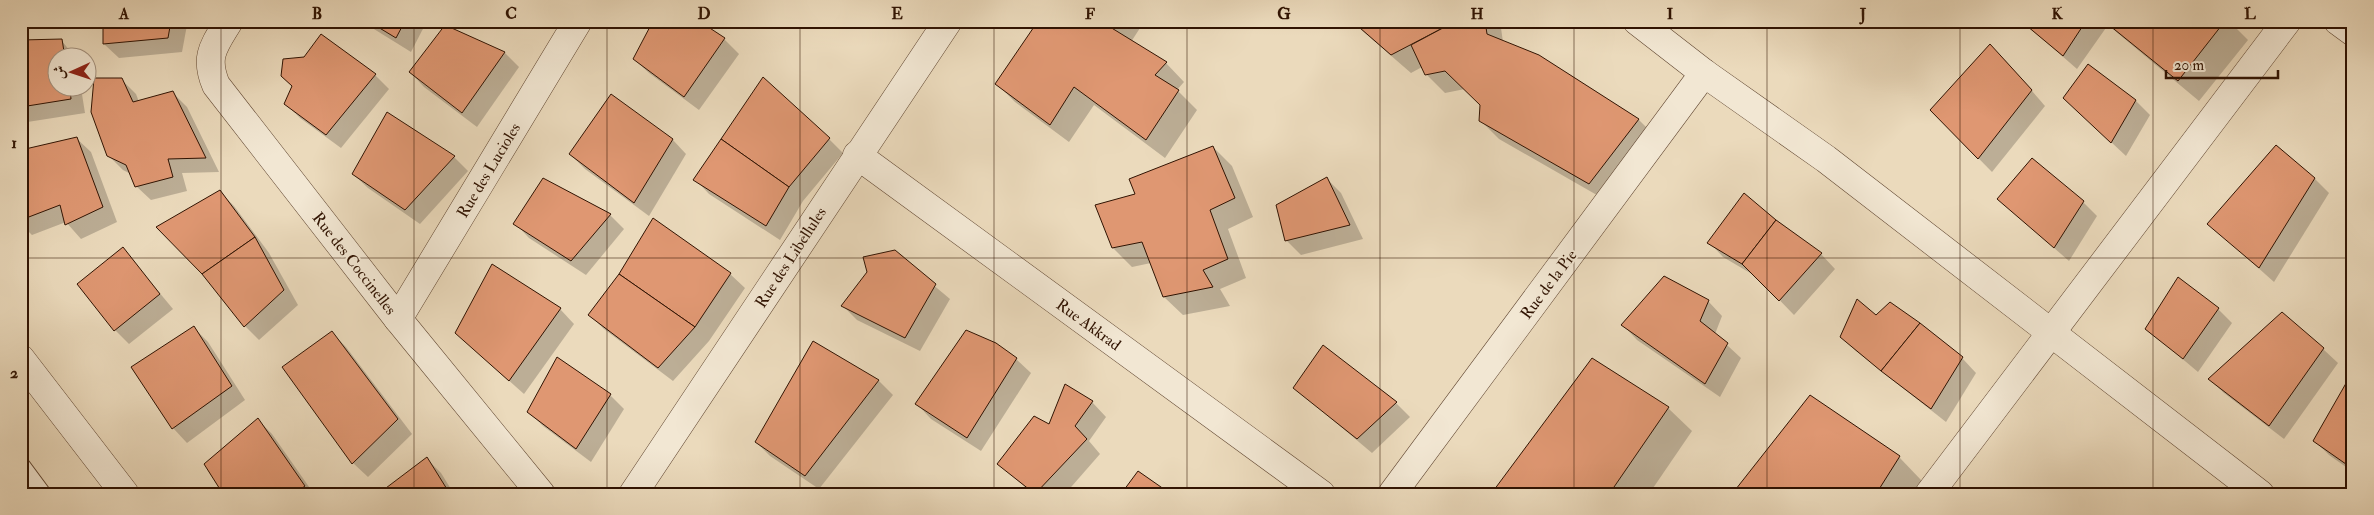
<svg xmlns="http://www.w3.org/2000/svg" width="2374" height="515" viewBox="0 0 2374 515" font-family="'IM FELL Double Pica',Amiri,serif">
  <style>
    .shadow { fill: #0003 }
    .building { fill: #df9772; stroke: #301302 }
    .lines { fill: none; stroke-linecap: round; stroke-linejoin: round }
    .lane-casing { stroke: #5f4530; stroke-width: 21 }
    .street-casing { stroke: #5f4530; stroke-width: 29 }
    .lane { stroke: #f2e7d3; stroke-width: 19 }
    .street { stroke: #f2e7d3; stroke-width: 28 }
    .grid { fill: none; stroke: #301302; stroke-width: 1; stroke-opacity: 0.55 }
    .labels { text-anchor: middle; stroke-width: 4; stroke-linejoin: round; paint-order: stroke }
    .street-label { font-size: 16px; fill: #301302; stroke: #f2e7d3 }
    .neatline { fill: none; stroke: #301302; stroke-width: 2 }
    .grid-label { font-size: 16px; text-anchor: middle; font-weight: bold; fill: #301302 }
  </style>
  <rect width="100%" height="100%" fill="#ebdabc"/>
  <filter id="stains"><feTurbulence type="fractalNoise" baseFrequency=".004" numOctaves="4"/><feColorMatrix values="0 0 0 0 .2 0 0 0 0 .09 0 0 0 0 .02 0 0 0 .5 -.17"/></filter>
  <radialGradient id="worn" r=".72"><stop offset=".6" stop-color="#630" stop-opacity="0"/><stop offset="1" stop-color="#630" stop-opacity=".3"/></radialGradient>
  <g class="shadow">
    <path d="M105 21H183L187 25 182 52 119 58 104 44Z"/>
    <path d="M361 21H427L411 52Z"/>
    <path d="M541 21H550L547 26Z"/>
    <path d="M697 21 724 39 739 54 699 110 649 73 634 59Z"/>
    <path d="M1039 21H1133L1140 28 1131 42 1166 63 1184 82 1177 90 1197 110 1165 158 1094 105 1069 142 1015 102 997 84Z"/>
    <path d="M1351 21H1494L1501 28 1503 42 1539 56 1639 120 1657 138 1609 202 1499 139 1480 120 1481 105 1465 89 1445 93 1426 74 1422 67 1411 73Z"/>
    <path d="M1719 21H1734L1727 28Z"/>
    <path d="M2022 21H2229L2248 40 2199 101 2108 25 2077 69Z"/>
    <path d="M445 26 505 53 519 67 477 127 424 87 410 72Z"/>
    <path d="M321 36 375 75 389 89 341 148 300 118 285 103 304 59Z"/>
    <path d="M61 40 76 58H58V88H81L85 113 21 123V41Z"/>
    <path d="M2005 60 2045 106 1992 172 1931 110Z"/>
    <path d="M2088 66 2136 101 2150 115 2126 156 2079 112Z"/>
    <path d="M121 79 136 94 139 102 172 92 187 107 219 172 182 173 187 191 151 200 136 186 131 174 123 170 108 155Z"/>
    <path d="M76 138 91 152 117 222 81 239 66 222 32 235 21 224V152Z"/>
    <path d="M672 139 686 154 649 216 585 169 570 154Z"/>
    <path d="M829 139 843 153 803 201 780 240 709 194 695 179Z"/>
    <path d="M1213 147 1232 166 1253 217 1228 229 1246 278 1220 289 1230 306 1183 315 1164 297 1151 263 1132 267 1113 248 1097 206 1136 195Z"/>
    <path d="M454 157 468 171 420 224 368 188 353 174Z"/>
    <path d="M2314 178 2329 193 2274 282 2209 224Z"/>
    <path d="M1327 179 1341 193 1363 239 1301 255 1286 240Z"/>
    <path d="M220 192 234 206 269 253 298 305 259 340 245 326 203 273Z"/>
    <path d="M1744 195 1821 254 1835 269 1794 315 1757 277 1723 257 1709 242Z"/>
    <path d="M1998 199 2083 202 2097 216 2069 261Z"/>
    <path d="M610 215 624 229 586 275 529 238 515 223Z"/>
    <path d="M653 220 730 274 745 288 709 341 673 381 604 329 590 315 620 275Z"/>
    <path d="M123 249 173 309 129 344 115 330Z"/>
    <path d="M894 252 950 299 920 351 857 320 843 306Z"/>
    <path d="M493 265 560 309 574 324 524 394 456 333Z"/>
    <path d="M1708 301 1722 316 1715 334 1741 358 1720 397 1637 340 1623 325Z"/>
    <path d="M2218 309 2232 323 2198 372 2147 329Z"/>
    <path d="M1876 317 1962 358 1976 373 1946 422 1856 351 1841 337Z"/>
    <path d="M194 328 208 342 245 400 187 443 173 428Z"/>
    <path d="M332 333 346 347 412 434 368 477 353 463 284 367Z"/>
    <path d="M1324 347 1396 403 1410 417 1372 453 1295 388Z"/>
    <path d="M2323 349 2338 363 2284 439 2224 393 2209 379Z"/>
    <path d="M1016 359 1031 373 981 451 931 419 917 404Z"/>
    <path d="M2353 373V472L2329 455 2315 441Z"/>
    <path d="M879 381 893 395 819 489 770 456 756 442Z"/>
    <path d="M1065 386 1092 402 1106 417 1089 441 1100 454 1065 494H1033L999 464 1049 426Z"/>
    <path d="M610 395 624 409 591 462 543 426 529 412Z"/>
    <path d="M1668 408 1692 431 1649 494H1492Z"/>
    <path d="M258 420 272 434 314 494H225Z"/>
    <path d="M1899 457 1922 481 1914 494H1734Z"/>
    <path d="M427 459 441 473 454 494H380Z"/>
  </g>
  <g class="building">
    <path d="M103 21H171L168 38 103 44Z"/>
    <path d="M368 21H405L396 38Z"/>
    <path d="M653 21H699L725 38 684 97 633 59Z"/>
    <path d="M1038 21H1114L1110 27 1167 62 1155 75 1179 90 1146 140 1074 87 1050 125 995 84Z"/>
    <path d="M1352 21H1456L1391 55Z"/>
    <path d="M1456 21H1485L1487 34 1539 55 1639 119 1589 184 1479 121 1480 105 1445 71 1425 75 1411 45Z"/>
    <path d="M2021 21H2086L2063 56Z"/>
    <path d="M2104 21H2225L2178 81Z"/>
    <path d="M445 25 505 52 462 113 409 72Z"/>
    <path d="M321 34 376 74 326 135 284 104 292 86 281 76 283 59 304 57Z"/>
    <path d="M62 39 65 58H58V88H70L71 99 21 107V40Z"/>
    <path d="M1990 44 2032 90 1978 159 1930 110Z"/>
    <path d="M2088 64 2136 100 2111 143 2063 98Z"/>
    <path d="M763 77 830 138 789 187 721 139Z"/>
    <path d="M94 78H122L133 102 173 91 206 158 168 159 173 177 135 187 126 165 107 156 91 112Z"/>
    <path d="M611 94 673 139 634 203 569 154Z"/>
    <path d="M387 112 455 156 405 210 352 174Z"/>
    <path d="M77 137 103 207 65 225 60 205 21 220V150Z"/>
    <path d="M721 139 789 187 766 226 693 180Z"/>
    <path d="M2276 145 2315 178 2259 268 2207 224Z"/>
    <path d="M1213 146 1235 198 1210 210 1228 259 1203 270 1213 287 1163 297 1142 242 1112 248 1095 205 1135 194 1129 179Z"/>
    <path d="M2032 158 2084 201 2054 248 1997 199Z"/>
    <path d="M1327 177 1350 225 1285 241 1276 205Z"/>
    <path d="M543 178 611 214 571 261 513 224Z"/>
    <path d="M220 190 255 237 202 274 156 227Z"/>
    <path d="M1744 193 1776 220 1742 264 1707 243Z"/>
    <path d="M653 218 731 273 695 327 619 274Z"/>
    <path d="M1776 220 1822 253 1779 301 1742 264Z"/>
    <path d="M255 237 284 290 244 327 202 274Z"/>
    <path d="M123 247 160 294 114 331 77 284Z"/>
    <path d="M895 250 936 284 905 338 841 306 867 272 863 257Z"/>
    <path d="M492 264 561 308 509 381 455 333Z"/>
    <path d="M619 274 695 327 658 368 588 315Z"/>
    <path d="M1664 276 1709 300 1700 321 1728 343 1705 384 1621 325Z"/>
    <path d="M2178 277 2219 308 2183 359 2145 329Z"/>
    <path d="M1857 299 1876 315 1890 302 1920 323 1881 371 1840 337Z"/>
    <path d="M2282 312 2324 348 2269 426 2208 379Z"/>
    <path d="M1920 323 1963 357 1931 409 1881 371Z"/>
    <path d="M194 326 232 386 172 429 131 367Z"/>
    <path d="M966 330 996 343 1017 358 967 438 915 404Z"/>
    <path d="M332 331 398 419 352 464 282 367Z"/>
    <path d="M813 341 879 380 805 476 755 442Z"/>
    <path d="M1323 345 1397 402 1357 439 1293 388Z"/>
    <path d="M557 357 611 394 576 449 527 412Z"/>
    <path d="M1592 358 1669 407 1614 487 1623 494H1491Z"/>
    <path d="M2353 371V469L2313 441Z"/>
    <path d="M1065 384 1093 401 1075 426 1087 439 1035 494 997 464 1034 416 1049 424Z"/>
    <path d="M1810 395 1900 456 1876 494H1732Z"/>
    <path d="M258 418 305 486 294 494H223L204 464Z"/>
    <path d="M427 457 450 494H378Z"/>
    <path d="M1138 471 1171 494H1121Z"/>
  </g>
  <g class="lines">
    <g class="lane-casing">
      <path id="lane" d="M21 467 41 494"/>
    </g>
    <g class="street-casing">
      <g id="street">
        <path d="M229 21C214 46 204 56 216 85L398 319 541 494"/>
        <path d="M1637 21 1704 73 1826 159 2260 494"/>
        <path d="M2338 21 2353 32"/>
        <path d="M857 155 1321 494"/>
        <path d="M398 319 578 21"/>
        <path d="M21 359 125 494"/>
        <path d="M633 494 948 21"/>
        <path d="M1392 494 1704 73"/>
        <path d="M1929 494 2287 21"/>
      </g>
    </g>
    <use href="#lane" class="lane"/>
    <use href="#street" class="street"/>
  </g>
  <path class="grid" d="M221 21V494M414 21V494M607 21V494M800 21V494M994 21V494M1187 21V494M1380 21V494M1574 21V494M1767 21V494M1960 21V494M2153 21V494M21 258H2353"/>
  <g class="labels">
    <g class="street-label">
      <text transform="translate(488 170) rotate(-59)" y="6">Rue des Lucioles</text>
      <text transform="translate(790 257) rotate(-57)" y="6">Rue des Libellules</text>
      <text transform="translate(355 263) rotate(52)" y="6">Rue des Coccinelles</text>
      <text transform="translate(1548 284) rotate(-53)" y="6">Rue de la Pie</text>
      <text transform="translate(1089 324) rotate(36)" y="6">Rue Akkrad</text>
    </g>
  </g>
  <rect width="2374" height="515" fill="none" stroke="#ebdabc" stroke-width="55"/>
  <g transform="translate(72 72) rotate(267)"><circle r="24" fill="#f2e7d3" stroke="#a4927f"/>
  <path d="M0-4L9 19L0 12L-9 19Z" fill="#8f2418"/>
  <text y="-8" font-size="14" font-weight="bold" text-anchor="middle" fill="#301302">ش</text>
  </g>
  <path d="M2166 70v8h112v-8" fill="none" stroke="#301302" stroke-width="2.5"/>
  <text x="2174" y="70" font-size="15" fill="#301302" stroke="#f2e7d3" stroke-width="4" paint-order="stroke">20 m</text>
  <rect x="28" y="28" width="2318" height="460" class="neatline"/>
  <g class="grid-label">
    <text x="124" y="19">A</text>
    <text x="317" y="19">B</text>
    <text x="511" y="19">C</text>
    <text x="704" y="19">D</text>
    <text x="897" y="19">E</text>
    <text x="1090" y="19">F</text>
    <text x="1284" y="19">G</text>
    <text x="1477" y="19">H</text>
    <text x="1670" y="19">I</text>
    <text x="1863" y="19">J</text>
    <text x="2057" y="19">K</text>
    <text x="2250" y="19">L</text>
    <text x="14" y="148">1</text>
    <text x="14" y="378">2</text>
  </g>
  <rect width="100%" height="100%" filter="url(#stains)"/>
  <rect width="100%" height="100%" fill="url(#worn)"/>
</svg>
